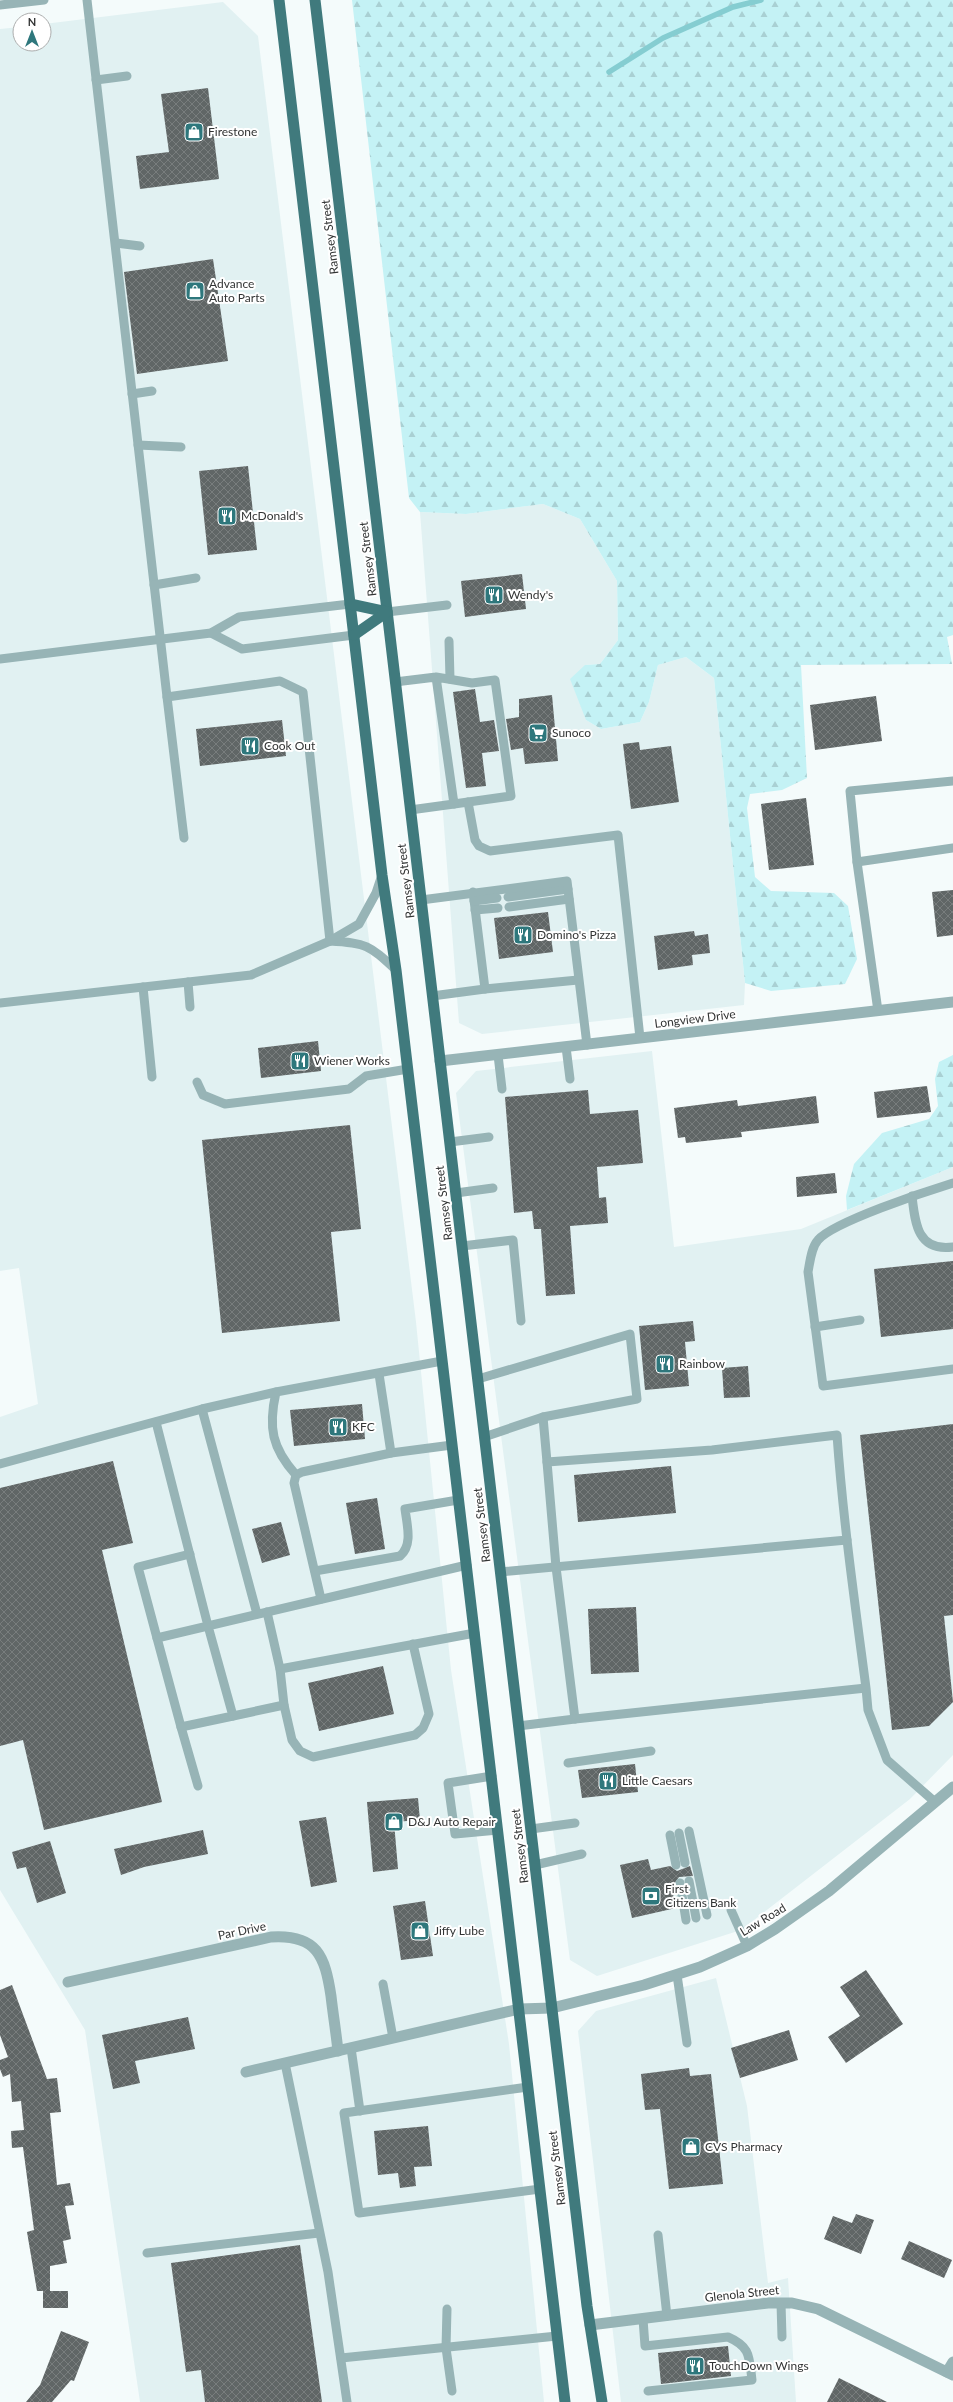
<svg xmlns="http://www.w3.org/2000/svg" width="953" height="2402" viewBox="0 0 953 2402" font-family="Lato,sans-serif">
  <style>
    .built { fill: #e1f1f2 }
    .forest { fill: url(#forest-firs) }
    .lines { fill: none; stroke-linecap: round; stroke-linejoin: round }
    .stream { stroke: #85cdd1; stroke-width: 5.5 }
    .building { fill: url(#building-cross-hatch) }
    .service { stroke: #97b4b6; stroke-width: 9 }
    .minor { stroke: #97b4b6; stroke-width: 11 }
    .tertiary { stroke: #97b4b6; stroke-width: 11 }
    .primary { stroke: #407a7d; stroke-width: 11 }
    .labels { text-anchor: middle; stroke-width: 4; stroke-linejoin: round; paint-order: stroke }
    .poi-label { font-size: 12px; fill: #323434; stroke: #fff; text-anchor: start }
    .street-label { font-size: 12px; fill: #323434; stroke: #fff }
  </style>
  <defs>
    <pattern id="forest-firs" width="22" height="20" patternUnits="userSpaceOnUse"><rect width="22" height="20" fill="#c4f2f5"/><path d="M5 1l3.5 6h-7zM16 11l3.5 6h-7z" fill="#a9d0d3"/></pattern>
    <pattern id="building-cross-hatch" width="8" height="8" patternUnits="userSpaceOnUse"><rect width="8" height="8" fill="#606666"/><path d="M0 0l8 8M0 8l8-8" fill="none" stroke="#787d7d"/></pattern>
  </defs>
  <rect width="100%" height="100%" fill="#f4fbfb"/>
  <g class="built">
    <path d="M223 2 258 36 416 1322 451 1670 509 2044 544 2402H140L85 2030 0 1890V1417L38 1404 19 1268 0 1271V29L20 27V44H44V24Z"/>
    <path d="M543 504 580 519 617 581 618 640 600 664 585 665 586 720 601 729 640 722 649 702 658 665 686 657 714 678 745 983 744 1005 482 1034 459 1023 420 512 466 514Z"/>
    <path d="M652 1051 674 1247 801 1229 953 1167V1755L910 1799 741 1930 597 1976 570 1960 456 1093 476 1071Z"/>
    <path d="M716 1978 747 2106 768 2283 788 2278 796 2402H621L578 2031 596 2011Z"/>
  </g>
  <g class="forest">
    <path d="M352 0H953V635L947 637 952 664 801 665 807 778 782 790 750 794 747 808 755 877 771 891 834 893 848 906 857 959 845 984 771 991 745 983 714 678 686 657 658 665 649 702 640 722 601 729 586 720 570 679 585 665 600 664 618 640 617 581 580 519 543 504 466 514 420 512 409 498Z"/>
    <path d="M953 1055V1167L847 1210 846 1196 854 1164 882 1133 929 1119 938 1106 935 1079 939 1062Z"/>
  </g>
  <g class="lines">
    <path class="stream" d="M609 72 663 38 733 7 761 0"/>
  </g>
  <g class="building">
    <path d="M208 88 219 179 140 189 136 156 169 152 161 94Z"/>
    <path d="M213 259 228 361 137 374 124 272Z"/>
    <path d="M248 466 257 550 208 555 199 471Z"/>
    <path d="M522 574 526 609 465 617 461 581Z"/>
    <path d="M475 689 480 722 494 720 499 751 482 753 486 786 466 788 453 692Z"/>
    <path d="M552 695 558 761 525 764 523 748 511 750 506 719 519 717V699Z"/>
    <path d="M876 696 882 741 815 750 810 705Z"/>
    <path d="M282 720 286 756 200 766 196 729Z"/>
    <path d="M639 742 640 750 671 746 679 802 631 809 623 744Z"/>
    <path d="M806 798 814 865 769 870 761 804Z"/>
    <path d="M953 890V935L937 937 932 892Z"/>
    <path d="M548 912 553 952 499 959 494 918Z"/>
    <path d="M694 931 695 936 708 934 710 953 692 955 693 965 658 970 654 936Z"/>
    <path d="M318 1041 321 1071 261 1078 258 1048Z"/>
    <path d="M927 1086 931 1112 877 1118 874 1092Z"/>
    <path d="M588 1090 590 1114 638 1110 643 1163 597 1167 599 1198 606 1197 608 1223 570 1226 575 1294 546 1296 541 1229H534L532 1211 514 1213 505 1097Z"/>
    <path d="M816 1096 819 1123 741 1132 742 1137 686 1143 685 1137 678 1138 674 1108 737 1100 738 1106Z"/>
    <path d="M350 1125 361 1229 331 1232 340 1321 222 1333 202 1140Z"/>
    <path d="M835 1173 837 1193 797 1197 796 1177Z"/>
    <path d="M953 1261V1329L881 1337 874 1269Z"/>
    <path d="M693 1321 695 1341 685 1342 689 1386 645 1390 639 1326Z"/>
    <path d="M748 1366 750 1397 724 1398 722 1368Z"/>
    <path d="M362 1404 365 1439 294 1446 290 1410Z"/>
    <path d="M953 1424V1615L944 1616 953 1702 929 1726 892 1730 860 1435Z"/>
    <path d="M113 1461 133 1543 102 1550 162 1802 44 1830 23 1740 0 1746V1488Z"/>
    <path d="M671 1466 676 1513 578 1522 574 1475Z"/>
    <path d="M377 1498 385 1549 355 1554 346 1503Z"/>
    <path d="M281 1522 290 1555 262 1563 252 1529Z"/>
    <path d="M636 1607 639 1672 591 1674 588 1609Z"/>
    <path d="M383 1666 394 1714 319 1731 308 1683Z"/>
    <path d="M635 1764 638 1792 582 1798 578 1770Z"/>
    <path d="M418 1798 420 1820 394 1822 398 1869 373 1872 367 1802Z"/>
    <path d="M326 1817 337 1882 311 1887 299 1821Z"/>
    <path d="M203 1830 208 1854 144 1867 121 1875 114 1849Z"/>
    <path d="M50 1841 66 1893 37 1903 26 1867 17 1869 12 1852Z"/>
    <path d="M648 1859 651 1870 670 1866 677 1871 690 1866 693 1876 679 1877 674 1884 671 1885 676 1908 632 1918 620 1865Z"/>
    <path d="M425 1901 433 1956 401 1960 393 1906Z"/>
    <path d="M866 1970 903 2024 846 2063 828 2037 860 2016 840 1987Z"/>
    <path d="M12 1985 47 2079 57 2078 61 2112 50 2113 57 2185 70 2183 74 2205 65 2206 71 2239 63 2241 67 2263 50 2266V2291H37L27 2232 34 2230 23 2147 12 2148 11 2131 24 2130 21 2101 12 2102 10 2074 3 2077 0 2069V2060L8 2057 0 2035V1990Z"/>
    <path d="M188 2017 195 2049 135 2061 140 2083 113 2089 102 2035Z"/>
    <path d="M789 2030 798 2060 740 2078 731 2048Z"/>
    <path d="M689 2068 690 2076 711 2074 723 2184 669 2189 660 2109 645 2110 641 2074Z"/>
    <path d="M428 2126 432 2166 414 2167 416 2186 400 2188 398 2173 378 2175 374 2131Z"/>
    <path d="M856 2214 874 2220 861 2254 824 2239 833 2216 852 2223Z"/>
    <path d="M909 2241 952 2260 944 2278 901 2259Z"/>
    <path d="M300 2245 322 2402H205L201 2370 186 2372 171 2263Z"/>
    <rect x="43" y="2291" width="25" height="17"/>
    <path d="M61 2331 89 2342 74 2381 71 2380 52 2402H26L40 2385Z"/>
    <path d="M728 2346 731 2376 661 2384 658 2353Z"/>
    <path d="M839 2378 887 2402H827Z"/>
  </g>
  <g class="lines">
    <g class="service">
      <path d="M87 0 167 697 280 681 303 692 330 941"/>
      <path d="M0 5 44 0"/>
      <path d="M96 80 127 76"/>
      <path d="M116 243 140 246"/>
      <path d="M132 394 152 391"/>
      <path d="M138 445 181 447"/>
      <path d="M154 585 196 578"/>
      <path d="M387 612 447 605"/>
      <path d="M211 633 242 649 354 635"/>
      <path d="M449 641 450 679"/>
      <path d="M0 659 211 633 239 617 350 604"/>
      <path d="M395 682 436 677 472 683 495 680 511 796 454 804 436 677"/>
      <path d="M167 697 184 838"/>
      <path d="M468 802 475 840 479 846 490 851 618 835 640 1038"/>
      <path d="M410 810 454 804"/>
      <path d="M857 862 953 848"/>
      <path d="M473 892 485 989 578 980"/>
      <path d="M508 897 568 889"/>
      <path d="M421 900 567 881 587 1045"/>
      <path d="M474 901 497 898"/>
      <path d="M509 907 569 899"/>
      <path d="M475 910 498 908"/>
      <path d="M330 941C367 943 369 945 396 970"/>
      <path d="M188 982 190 1007"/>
      <path d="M143 987 152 1077"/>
      <path d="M432 996 485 989"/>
      <path d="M0 1003 251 975 330 941 359 924 376 893 382 875"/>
      <path d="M878 1011 857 862 850 791 953 781"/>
      <path d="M566 1047 570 1079"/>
      <path d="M498 1055 502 1089"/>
      <path d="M197 1082 203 1095 225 1104 349 1089 366 1076 408 1069"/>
      <path d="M450 1142 489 1137"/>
      <path d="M953 1183C927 1191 833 1222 818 1240 811 1248 810 1262 808 1272L823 1386 953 1369"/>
      <path d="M456 1193 493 1188"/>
      <path d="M912 1196C915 1222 917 1252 953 1247"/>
      <path d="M462 1246 513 1240 521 1321"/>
      <path d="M815 1327 860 1320"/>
      <path d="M379 1374 391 1453"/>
      <path d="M478 1379 630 1334 637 1399 543 1417 484 1437"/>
      <path d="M276 1392C268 1428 272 1448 296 1475"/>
      <path d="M202 1409 257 1614"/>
      <path d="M543 1417 547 1462"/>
      <path d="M156 1422 208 1626 233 1716 181 1727 157 1638C260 1614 363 1589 467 1565"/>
      <path d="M0 1464 202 1409 276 1392 442 1361"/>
      <path d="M315 1571 400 1556C413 1545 407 1525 405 1509L458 1500"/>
      <path d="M500 1572 847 1540"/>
      <path d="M321 1599 294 1483 296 1475 302 1472 391 1453 452 1445"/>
      <path d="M267 1612 280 1669 284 1705 292 1740 300 1751 313 1757 415 1735 423 1728 429 1714 413 1644"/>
      <path d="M157 1638 138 1567 190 1554"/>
      <path d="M280 1669 475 1633"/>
      <path d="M866 1688 575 1719 556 1567 547 1462 712 1450 837 1435C843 1520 855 1604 866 1688L868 1710 887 1760 935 1802"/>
      <path d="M233 1716 284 1705"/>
      <path d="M518 1726 575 1719"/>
      <path d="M181 1727 198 1786"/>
      <path d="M568 1763 651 1751"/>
      <path d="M492 1776 448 1783 455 1834 498 1830"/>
      <path d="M531 1829 575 1823"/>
      <path d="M689 1831 707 1915"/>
      <path d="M679 1833 685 1863"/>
      <path d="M670 1835 676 1865"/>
      <path d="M535 1865 582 1854"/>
      <path d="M689 1881 696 1918"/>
      <path d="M680 1883 686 1920"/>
      <path d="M731 1910 747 1946"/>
      <path d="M677 1975 687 2043"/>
      <path d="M383 1984 393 2038"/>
      <path d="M351 2048 360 2111"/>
      <path d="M285 2063 328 2272 347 2402"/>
      <path d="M528 2087 344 2113 359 2213 540 2189"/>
      <path d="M658 2235 667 2316"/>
      <path d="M147 2253 319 2233"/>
      <path d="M781 2303 782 2337"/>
      <path d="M447 2309 446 2348 452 2391"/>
      <path d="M643 2319 645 2346 728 2337C751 2347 749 2357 752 2380L648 2391"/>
      <path d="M341 2358 557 2336"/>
    </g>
    <g class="minor">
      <path d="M68 1982 271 1937C317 1934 325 1956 331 1996 333 2014 336 2032 338 2051"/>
      <path d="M246 2072 519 2009"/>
      <path d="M590 2325 768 2303H792L818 2309 953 2375"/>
      <path d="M947 2372 953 2362"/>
    </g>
    <g class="tertiary">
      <path d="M440 1061 953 1002"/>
      <path d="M519 2009 552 2008 644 1985 700 1967 747 1946 775 1929 829 1891 953 1787"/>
    </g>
    <g class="primary">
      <path d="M279 0 382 875 396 970 565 2402"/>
      <path d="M315 0 587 2306 602 2402"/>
      <path d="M350 604 387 612"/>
      <path d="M354 635 387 612"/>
    </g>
  </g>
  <defs>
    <g id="shop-square" transform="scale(1)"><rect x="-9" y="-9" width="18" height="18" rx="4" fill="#2e777c" stroke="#fff"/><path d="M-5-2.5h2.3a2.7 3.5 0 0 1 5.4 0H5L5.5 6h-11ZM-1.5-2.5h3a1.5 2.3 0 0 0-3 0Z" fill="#fff"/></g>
    <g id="restaurant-square" transform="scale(1)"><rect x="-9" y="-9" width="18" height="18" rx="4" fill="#2e777c" stroke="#fff"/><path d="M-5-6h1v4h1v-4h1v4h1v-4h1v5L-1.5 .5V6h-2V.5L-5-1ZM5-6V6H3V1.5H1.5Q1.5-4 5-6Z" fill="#fff"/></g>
    <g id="supermarket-square" transform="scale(1)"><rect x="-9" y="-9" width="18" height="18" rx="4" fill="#2e777c" stroke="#fff"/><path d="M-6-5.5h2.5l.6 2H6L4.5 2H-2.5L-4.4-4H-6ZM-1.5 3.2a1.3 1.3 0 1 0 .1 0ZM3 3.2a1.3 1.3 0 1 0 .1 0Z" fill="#fff"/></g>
    <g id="bank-square" transform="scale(1)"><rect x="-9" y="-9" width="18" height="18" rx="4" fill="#2e777c" stroke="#fff"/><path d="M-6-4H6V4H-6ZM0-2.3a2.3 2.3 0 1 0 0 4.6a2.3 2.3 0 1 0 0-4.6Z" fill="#fff"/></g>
  </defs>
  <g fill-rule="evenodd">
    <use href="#shop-square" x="194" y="132"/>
    <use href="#shop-square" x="195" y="291"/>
    <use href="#restaurant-square" x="227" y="516"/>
    <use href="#restaurant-square" x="494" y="595"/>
    <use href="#supermarket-square" x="538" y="733"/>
    <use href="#restaurant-square" x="250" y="746"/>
    <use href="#restaurant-square" x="523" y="935"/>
    <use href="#restaurant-square" x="300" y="1061"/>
    <use href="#restaurant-square" x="665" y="1364"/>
    <use href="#restaurant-square" x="338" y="1427"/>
    <use href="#restaurant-square" x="608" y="1781"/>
    <use href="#shop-square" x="394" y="1822"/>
    <use href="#bank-square" x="651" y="1896"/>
    <use href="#shop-square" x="420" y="1931"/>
    <use href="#shop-square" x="691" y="2147"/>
    <use href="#restaurant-square" x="695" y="2366"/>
  </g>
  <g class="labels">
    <g class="poi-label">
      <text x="208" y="136">Firestone</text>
      <text x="209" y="288">Advance<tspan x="209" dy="14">Auto Parts</tspan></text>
      <text x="241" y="520">McDonald's</text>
      <text x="508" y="599">Wendy's</text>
      <text x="552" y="737">Sunoco</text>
      <text x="264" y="750">Cook Out</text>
      <text x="537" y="939">Domino's Pizza</text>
      <text x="314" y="1065">Wiener Works</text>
      <text x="679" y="1368">Rainbow</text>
      <text x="352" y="1431">KFC</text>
      <text x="622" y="1785">Little Caesars</text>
      <text x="408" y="1826">D&amp;J Auto Repair</text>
      <text x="665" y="1893">First<tspan x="665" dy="14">Citizens Bank</tspan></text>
      <text x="434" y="1935">Jiffy Lube</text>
      <text x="705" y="2151">CVS Pharmacy</text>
      <text x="709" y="2370">TouchDown Wings</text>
    </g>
    <g class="street-label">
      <text transform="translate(330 237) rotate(-97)" y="4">Ramsey Street</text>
      <text transform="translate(368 559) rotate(-97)" y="4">Ramsey Street</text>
      <text transform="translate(406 881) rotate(-97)" y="4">Ramsey Street</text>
      <text transform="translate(695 1019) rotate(-7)" y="4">Longview Drive</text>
      <text transform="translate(444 1203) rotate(-97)" y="4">Ramsey Street</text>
      <text transform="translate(482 1525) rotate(-97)" y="4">Ramsey Street</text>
      <text transform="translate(520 1846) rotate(-97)" y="4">Ramsey Street</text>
      <text transform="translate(763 1920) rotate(-31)" y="4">Law Road</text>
      <text transform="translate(242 1931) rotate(-12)" y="4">Par Drive</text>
      <text transform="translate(557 2168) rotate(-97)" y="4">Ramsey Street</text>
      <text transform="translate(742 2294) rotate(-6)" y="4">Glenola Street</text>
    </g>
  </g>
  <g transform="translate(32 32)"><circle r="19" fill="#ffffff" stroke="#adaeae"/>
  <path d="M0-3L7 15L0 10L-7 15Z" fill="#2e777c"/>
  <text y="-6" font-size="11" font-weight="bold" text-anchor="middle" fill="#323434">N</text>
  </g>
</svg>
